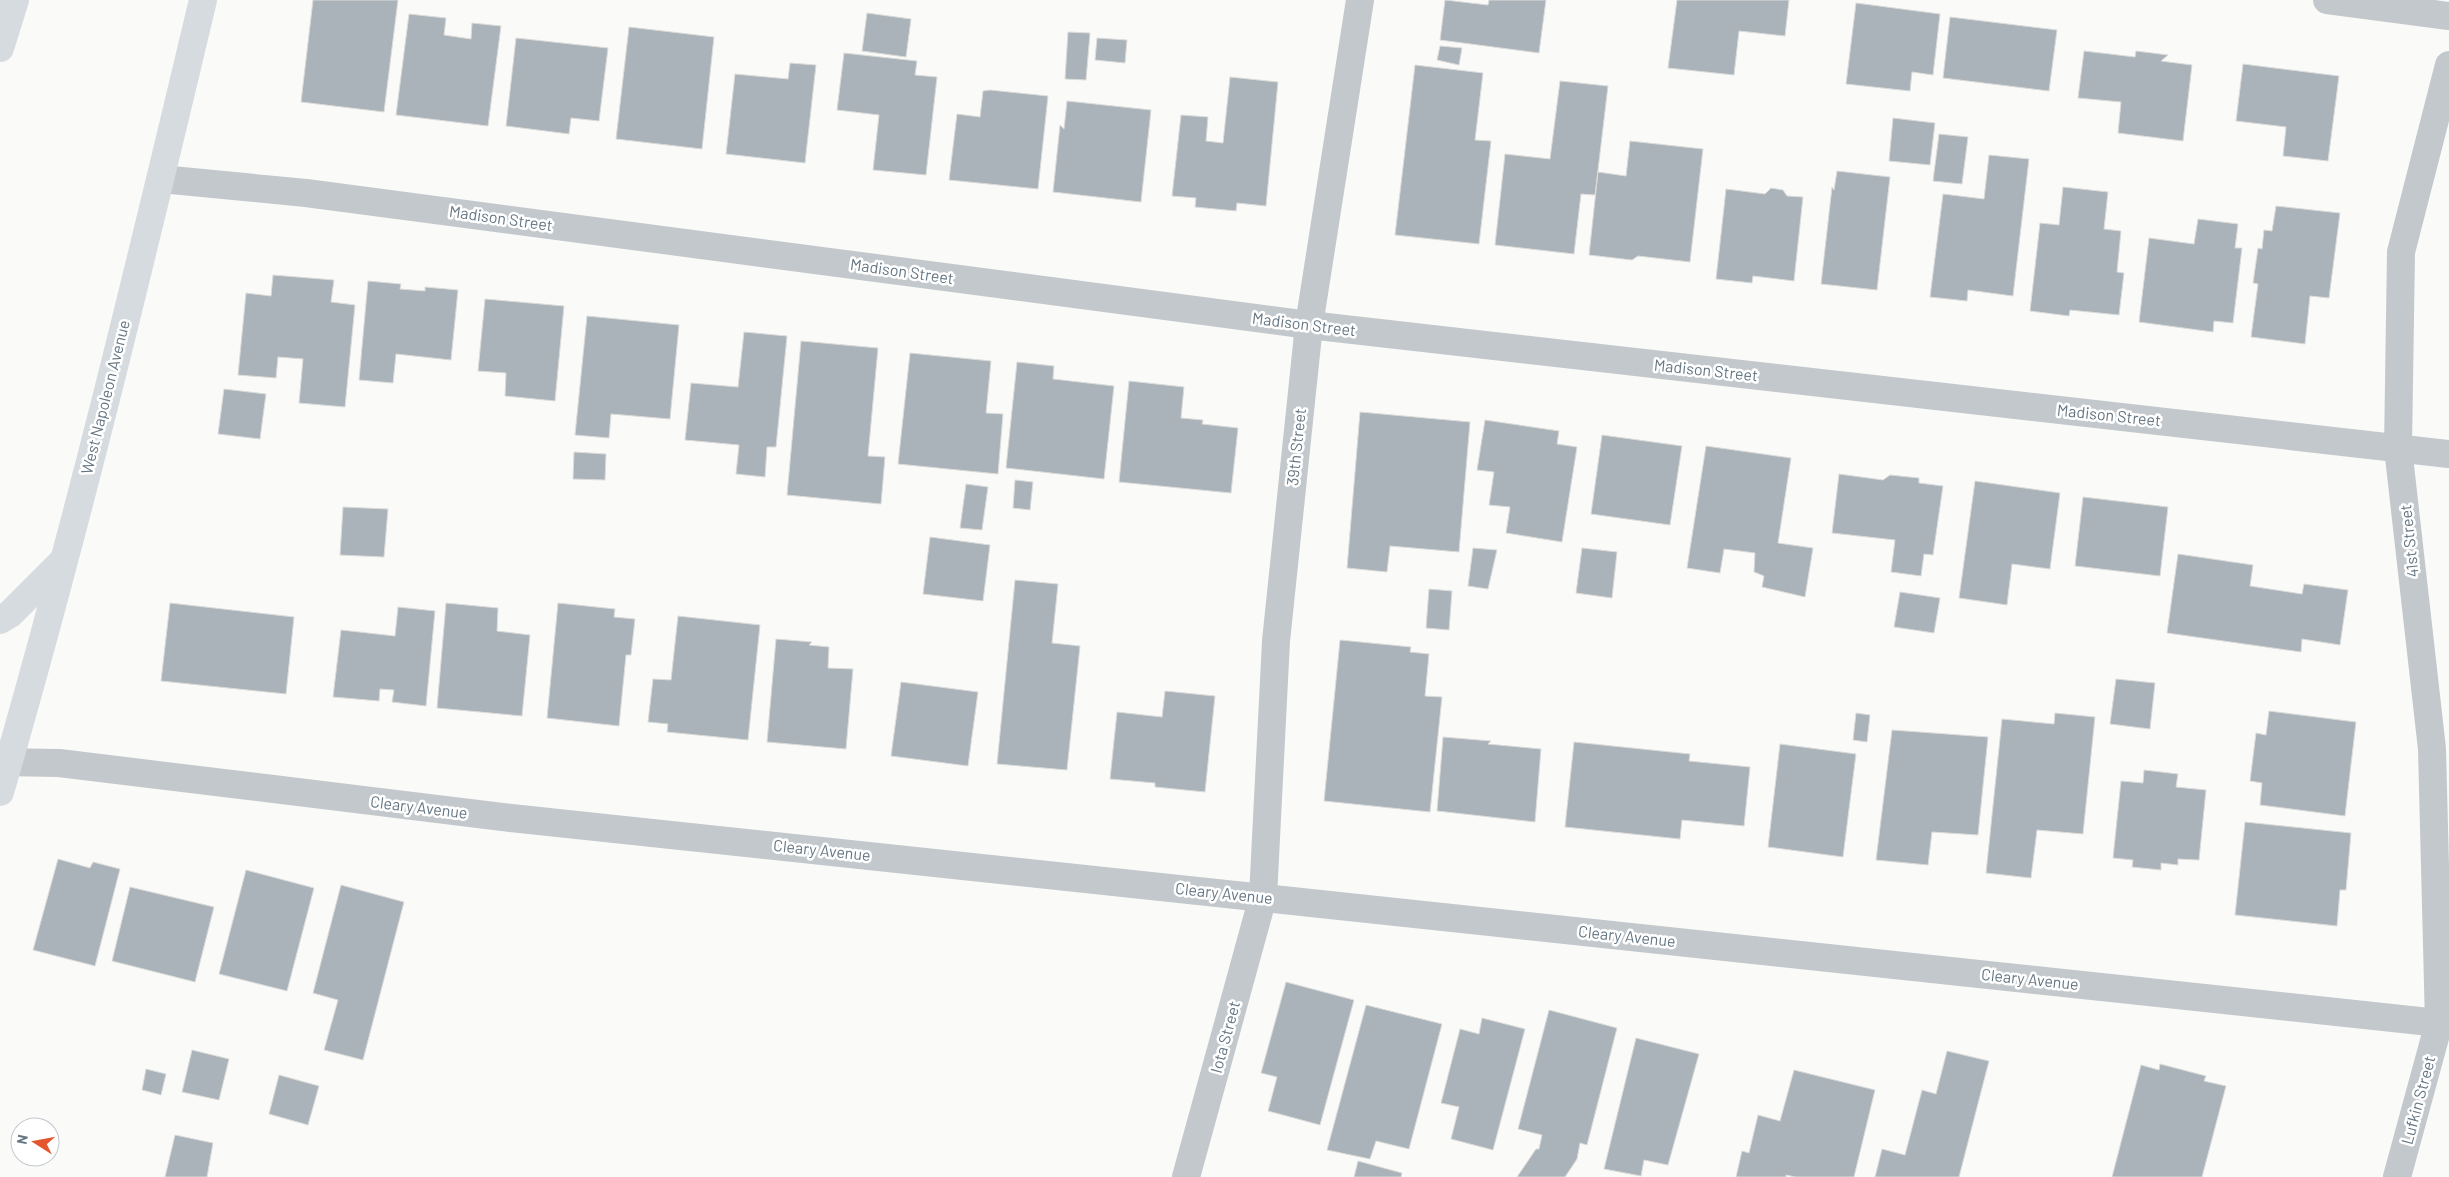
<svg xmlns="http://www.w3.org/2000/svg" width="2449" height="1177" viewBox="0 0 2449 1177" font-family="Barlow,sans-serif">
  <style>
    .building { fill: #aab3b9; stroke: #dcdcda }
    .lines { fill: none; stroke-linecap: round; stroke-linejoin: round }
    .minor { stroke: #c3c8cc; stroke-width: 28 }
    .tertiary { stroke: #c3c8cc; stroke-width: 28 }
    .secondary { stroke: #d6dbdf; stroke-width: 28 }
    .labels { text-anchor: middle; stroke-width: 5; stroke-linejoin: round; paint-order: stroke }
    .street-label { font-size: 16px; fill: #657683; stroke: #fff }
  </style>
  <rect width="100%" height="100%" fill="#fafaf8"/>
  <g class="building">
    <path d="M313 0H398L384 112 301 102Z"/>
    <path d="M1445 0 1488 5 1489 0H1546L1539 53 1440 40Z"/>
    <path d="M1677 0H1789L1785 36 1739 31 1734 75 1668 68Z"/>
    <path d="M1856 3 1940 14 1933 75 1912 72 1910 91 1846 84Z"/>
    <path d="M867 13 911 19 906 57 862 51Z"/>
    <path d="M409 14 446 18 444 35 471 39 472 23 501 26 488 126 396 115Z"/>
    <path d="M1950 17 2057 30 2049 91 1943 78Z"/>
    <path d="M629 27 714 37 702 149 616 139Z"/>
    <path d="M1068 32 1090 33 1086 80 1065 79Z"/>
    <path d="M516 38 608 48 599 121 571 118 569 134 506 126Z"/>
    <path d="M1097 38 1127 40 1125 63 1095 60Z"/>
    <path d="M1440 46 1462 48 1459 65 1437 60Z"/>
    <path d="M2084 51 2135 57 2136 51 2168 55 2161 61 2192 65 2183 141 2118 133 2121 102 2078 98Z"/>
    <path d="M844 53 917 61 915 75 937 77 926 175 873 170 879 115 837 110Z"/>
    <path d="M790 63 816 65 805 163 726 154 735 74 788 79Z"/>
    <path d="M2243 64 2339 76 2328 161 2283 156 2286 127 2236 121Z"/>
    <path d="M1415 65 1483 73 1475 140 1491 141 1479 244 1395 235Z"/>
    <path d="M1230 77 1278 82 1266 206 1237 203 1236 211 1195 207 1196 198 1172 196 1181 115 1208 117 1206 141 1223 143Z"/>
    <path d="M1560 81 1608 86 1595 195 1581 194 1574 254 1495 245 1505 154 1550 159Z"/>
    <path d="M990 90 1048 96 1038 189 949 180 957 114 980 117 983 91Z"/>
    <path d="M1067 101 1151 110 1141 202 1053 192 1060 125 1064 129Z"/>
    <path d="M1893 118 1935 123 1930 165 1889 161Z"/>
    <path d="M1939 134 1968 137 1962 184 1933 181Z"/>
    <path d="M1630 141 1703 149 1690 262 1638 256 1632 260 1589 255 1598 172 1626 176Z"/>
    <path d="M1989 155 2029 159 2013 296 1968 290 1967 301 1930 297 1943 194 1984 199Z"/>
    <path d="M1837 171 1890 177 1877 290 1821 284 1832 187 1834 190Z"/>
    <path d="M2063 187 2108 192 2104 229 2121 231 2117 272 2124 273 2119 315 2070 310 2069 316 2030 311 2040 223 2059 225Z"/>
    <path d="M1771 188 1783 190 1787 196 1803 197 1794 281 1753 276 1752 283 1716 279 1726 189 1765 194Z"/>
    <path d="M2276 206 2340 213 2329 298 2310 296 2305 344 2251 337 2258 284 2253 283 2258 248 2262 249 2264 230 2272 231Z"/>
    <path d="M2198 219 2238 224 2235 248H2242L2233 323 2214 321 2213 332 2139 322 2149 238 2194 244Z"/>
    <path d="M273 275 334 280 331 302 355 305 345 407 299 403 303 359 278 357 276 378 238 375 246 293 271 296Z"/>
    <path d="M368 281 401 284 400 289 425 291V287L458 290 451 360 396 354 393 383 359 380Z"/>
    <path d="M485 299 564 306 555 401 505 396 506 373 478 371Z"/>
    <path d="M587 316 679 325 670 419 611 414 609 438 575 435Z"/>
    <path d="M744 332 787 336 776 447H767L765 477 736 474 739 445 685 440 691 383 738 387Z"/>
    <path d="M801 341 878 348 868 456 885 457 881 504 787 495Z"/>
    <path d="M910 353 991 361 986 413 1003 414 998 474 898 464Z"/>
    <path d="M1017 362 1054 366 1053 379 1114 386 1104 479 1006 468Z"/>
    <path d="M1129 381 1184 387 1181 418 1203 420 1202 424 1238 428 1231 493 1119 482Z"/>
    <path d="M224 389 266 394 260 439 218 434Z"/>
    <path d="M1360 412 1470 422 1459 552 1390 546 1387 572 1347 568Z"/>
    <path d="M1485 420 1559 431 1557 444 1577 447 1562 542 1506 533 1510 507 1489 505 1494 472 1477 470Z"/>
    <path d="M1602 435 1682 446 1670 525 1591 514Z"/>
    <path d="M1706 446 1791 458 1778 543 1813 548 1805 597 1762 587 1764 576 1754 572 1755 553 1724 549 1720 573 1687 568Z"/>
    <path d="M574 452 606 454 605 480 573 479Z"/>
    <path d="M1839 474 1883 480 1890 475 1919 478V483L1943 486 1933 555 1924 554 1921 576 1891 572 1895 540 1832 533Z"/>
    <path d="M1015 480 1033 482 1030 510 1013 508Z"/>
    <path d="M1975 481 2060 493 2050 569 2012 564 2007 605 1959 598Z"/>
    <path d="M966 484 988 487 982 530 960 528Z"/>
    <path d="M2083 497 2168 507 2160 576 2075 566Z"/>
    <path d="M343 507 388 509 384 557 340 555Z"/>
    <path d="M930 537 990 545 983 601 923 594Z"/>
    <path d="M1473 548 1497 550 1488 589 1468 586Z"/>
    <path d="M1582 548 1617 552 1612 598 1576 593Z"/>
    <path d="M2178 554 2253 565 2250 586 2302 594 2304 584 2348 590 2340 645 2302 639 2301 652 2167 633Z"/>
    <path d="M1015 580 1058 584 1052 643 1080 646 1067 770 997 764Z"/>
    <path d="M1429 589 1452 591 1449 630 1426 628Z"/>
    <path d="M1900 592 1940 598 1934 633 1894 627Z"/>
    <path d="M170 603 294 617 286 694 161 681Z"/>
    <path d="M446 603 498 608 497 631 530 635 522 716 437 708Z"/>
    <path d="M558 603 615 609 614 617 635 619 631 655H626L619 726 547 718Z"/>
    <path d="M398 607 435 611 426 706 392 702 394 690 380 689 379 701 333 697 341 630 395 636Z"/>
    <path d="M678 616 760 625 748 740 667 732 668 724 648 722 653 679 671 680Z"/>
    <path d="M776 639 812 642 809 645 829 647 828 668 853 669 846 749 767 742Z"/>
    <path d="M1340 640 1411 647 1410 652 1429 654 1425 696 1442 697 1430 812 1324 801Z"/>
    <path d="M2116 679 2155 683 2150 729 2110 724Z"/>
    <path d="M901 682 978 692 968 766 891 756Z"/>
    <path d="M1165 691 1215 696 1205 792 1155 787V783L1110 779 1117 712 1162 717Z"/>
    <path d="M2269 711 2356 722 2345 816 2260 805 2262 783 2250 781 2256 733 2266 735Z"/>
    <path d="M1856 713 1870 715 1867 742 1853 740Z"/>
    <path d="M2055 713 2095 717 2083 834 2037 830 2031 878 1986 873 2002 719 2054 724Z"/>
    <path d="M1892 730 1988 737 1978 835 1932 832 1928 865 1876 860Z"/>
    <path d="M1443 737 1491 741 1488 744 1541 749 1535 822 1437 811Z"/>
    <path d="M1574 742 1690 754 1689 761 1750 767 1744 826 1682 820 1680 839 1565 827Z"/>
    <path d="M1780 744 1856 754 1843 857 1768 847Z"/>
    <path d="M2144 770 2178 774 2176 787 2206 790 2199 860 2178 859V865L2161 863V870L2132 867 2133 860 2113 858 2121 781 2143 783Z"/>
    <path d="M2245 822 2351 833 2346 890H2340L2337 926 2235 915Z"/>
    <path d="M58 859 90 868 93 862 120 869 95 966 33 950Z"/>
    <path d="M246 870 314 888 287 991 219 974Z"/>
    <path d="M341 885 404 902 363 1060 324 1050 338 1000 313 993Z"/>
    <path d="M130 887 214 907 195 982 112 961Z"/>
    <path d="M1286 982 1354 1000 1320 1125 1268 1111 1277 1077 1261 1073Z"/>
    <path d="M1366 1005 1442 1024 1409 1149 1376 1141 1370 1159 1327 1150Z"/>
    <path d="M1549 1010 1617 1028 1587 1145 1580 1143 1577 1159 1565 1177H1517L1536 1149H1539L1542 1135 1518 1129Z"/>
    <path d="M1482 1018 1525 1029 1493 1150 1451 1139 1459 1107 1441 1103 1460 1029 1479 1034Z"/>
    <path d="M1636 1038 1699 1054 1668 1165 1644 1160 1641 1176 1604 1169Z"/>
    <path d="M192 1050 229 1059 219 1100 182 1092Z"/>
    <path d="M1947 1051 1989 1061 1959 1177H1875L1882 1149 1905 1155 1922 1090 1936 1094Z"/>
    <path d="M2160 1064 2206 1076 2204 1081 2226 1086 2202 1177H2112L2141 1065 2159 1070Z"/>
    <path d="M146 1069 166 1074 161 1095 142 1090Z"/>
    <path d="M1794 1070 1875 1090 1854 1177H1796L1786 1175V1177H1736L1742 1151 1749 1153 1758 1115 1780 1121Z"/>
    <path d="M279 1075 319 1086 308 1125 269 1114Z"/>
    <path d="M175 1135 213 1143 207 1177H165Z"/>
    <path d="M1358 1161 1402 1173 1401 1177H1354Z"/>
  </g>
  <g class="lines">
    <g class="minor">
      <path d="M2327 0 2449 16"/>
      <path d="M161 179 306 193 1309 325 2449 454"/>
      <path d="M1186 1177 1263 897 1276 641 1309 325 1360 0"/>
      <path d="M2397 1177 2439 1023 2432 749 2398 448 2401 252 2449 65"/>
    </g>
    <path class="tertiary" d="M0 762 59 763 511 818 2449 1024"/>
    <g class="secondary">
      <path d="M0 48 15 0"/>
      <path d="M0 620 10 614 62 562"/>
      <path d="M0 792C76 530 140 265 203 0"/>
    </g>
  </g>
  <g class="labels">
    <g class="street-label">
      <text transform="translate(501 218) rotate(8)" y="6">Madison Street</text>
      <text transform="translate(902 271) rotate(8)" y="6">Madison Street</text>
      <text transform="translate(1304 324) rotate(7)" y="6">Madison Street</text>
      <text transform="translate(1706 370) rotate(6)" y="6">Madison Street</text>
      <text transform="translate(105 397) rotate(-76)" y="6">West Napoleon Avenue</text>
      <text transform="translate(2109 415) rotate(6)" y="6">Madison Street</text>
      <text transform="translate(1296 447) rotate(-84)" y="6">39th Street</text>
      <text transform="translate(2409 541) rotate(-96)" y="6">41st Street</text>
      <text transform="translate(419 807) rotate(7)" y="6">Cleary Avenue</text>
      <text transform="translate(822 850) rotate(6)" y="6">Cleary Avenue</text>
      <text transform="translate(1224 893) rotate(6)" y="6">Cleary Avenue</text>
      <text transform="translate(1627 936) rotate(6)" y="6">Cleary Avenue</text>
      <text transform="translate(2030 979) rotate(6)" y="6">Cleary Avenue</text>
      <text transform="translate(1225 1037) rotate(-75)" y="6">Iota Street</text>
      <text transform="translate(2418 1100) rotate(-75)" y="6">Lufkin Street</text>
    </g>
  </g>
  <g transform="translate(35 1142) rotate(281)"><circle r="24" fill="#ffffff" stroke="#c1c8cd"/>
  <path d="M0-4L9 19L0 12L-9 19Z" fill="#e4572e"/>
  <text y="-8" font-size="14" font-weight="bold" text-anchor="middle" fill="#657683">N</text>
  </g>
</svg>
